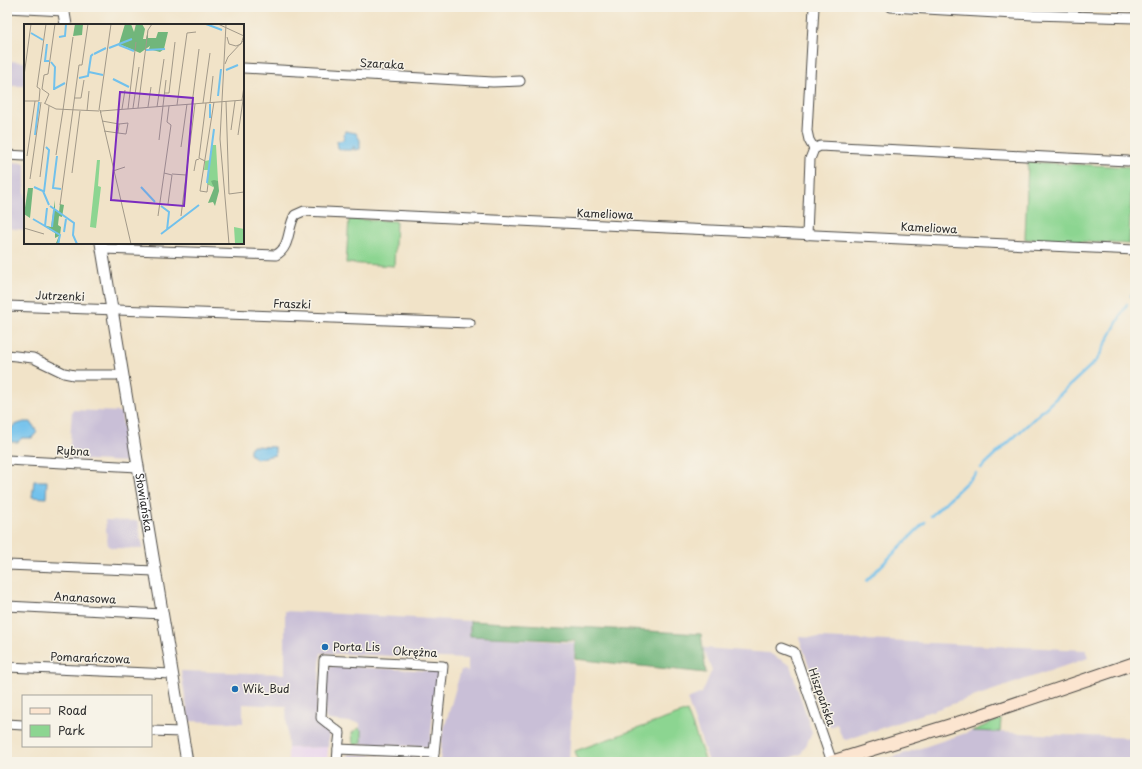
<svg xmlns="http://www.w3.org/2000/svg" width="1142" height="769" viewBox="0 0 1142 769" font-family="'Playpen Sans',sans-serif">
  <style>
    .built { fill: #e8d2ee }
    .industrial { fill: #c9bfd7 }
    .green { fill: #8cd591; stroke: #5c805e }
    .forest { fill: #71b67b; stroke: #4e7053 }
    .water { fill: #71c1ec; stroke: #4e768c }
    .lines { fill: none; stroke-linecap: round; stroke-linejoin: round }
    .stream { stroke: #71c1ec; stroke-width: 2.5 }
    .minor-casing { stroke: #494743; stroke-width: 11 }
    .tertiary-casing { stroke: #494743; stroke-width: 13 }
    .secondary-casing { stroke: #494743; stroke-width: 14 }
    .minor { stroke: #fff; stroke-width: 9 }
    .tertiary { stroke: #fff; stroke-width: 11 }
    .secondary { stroke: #fce5d0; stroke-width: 12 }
    .poi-dot { fill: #1f6fb2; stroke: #f7f3e8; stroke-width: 1.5 }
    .labels { text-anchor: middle; stroke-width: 3; stroke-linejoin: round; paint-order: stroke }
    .street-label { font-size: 11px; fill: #2b2b2b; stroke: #f7f3e8 }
    .poi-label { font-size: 11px; fill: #2b2b2b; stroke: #f7f3e8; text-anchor: start }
    .inset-river { fill: none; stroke: #71c1ec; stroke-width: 2 }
    .inset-road { fill: none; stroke: #a29989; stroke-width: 1 }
    .view { fill: #7b2cbf; fill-opacity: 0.15; stroke: #7b2cbf; stroke-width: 2 }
    .inset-edge { fill: none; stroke: #2b2b2b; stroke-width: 2 }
  </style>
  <rect width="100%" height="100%" fill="#f7f3e8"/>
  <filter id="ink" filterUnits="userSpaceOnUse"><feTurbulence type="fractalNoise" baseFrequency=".025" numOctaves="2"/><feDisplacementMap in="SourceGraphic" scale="8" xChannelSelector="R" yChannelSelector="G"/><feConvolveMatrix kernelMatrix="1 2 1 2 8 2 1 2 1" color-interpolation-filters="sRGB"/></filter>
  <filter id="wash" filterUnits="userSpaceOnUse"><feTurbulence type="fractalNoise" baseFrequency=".012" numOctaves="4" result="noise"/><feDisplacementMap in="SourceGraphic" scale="16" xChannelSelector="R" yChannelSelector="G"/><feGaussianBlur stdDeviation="0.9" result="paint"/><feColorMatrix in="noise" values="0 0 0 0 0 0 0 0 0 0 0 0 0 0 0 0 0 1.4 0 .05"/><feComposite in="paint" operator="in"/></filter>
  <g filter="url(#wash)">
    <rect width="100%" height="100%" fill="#f1e3c8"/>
    <g class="built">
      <path d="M328 747 327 762H288V748Z"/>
      <path d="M401 757 425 758 427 762H401Z"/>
    </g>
    <g class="industrial">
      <path d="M7 61 25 62V86H7Z"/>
      <path d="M7 162 25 163V230L7 228Z"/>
      <path d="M72 410 121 412 129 462 69 459Z"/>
      <path d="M105 520 138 521 143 549 113 548 108 546Z"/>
      <path d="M285 611 470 621V636L575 643 569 762H440L442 736 461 670 468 671V659L321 653 316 719 329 729 328 747 288 748 286 706 243 704V723L189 721 181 671 285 674Z"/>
      <path d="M799 637 1086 650 1088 658 846 740 842 738 837 724 830 727Z"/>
      <path d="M703 648 769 653 790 665 812 733 801 754 778 762H709L687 699 702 693 712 670Z"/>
      <path d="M332 666 434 671 439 674 438 696 434 699 430 747 359 744 360 723 328 720 324 716 327 669Z"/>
      <path d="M972 731 1135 738V762H879Z"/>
      <path d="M350 754 401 757V762H342Z"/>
    </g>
    <g class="green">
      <path d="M1028 162 1132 167 1129 244 1025 239Z"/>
      <path d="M349 219 396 221 394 266 346 263Z"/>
      <path d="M687 711 706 762H579L575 751Z"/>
      <path d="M1001 719 1000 732 972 731Z"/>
      <path d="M359 728 362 731V742L358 745 353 744 352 733Z"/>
    </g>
    <path class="forest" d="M470 621 701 634 706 673 575 659V641L470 636Z"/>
    <g class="water">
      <path d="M345 131 356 133 360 140V149L354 150V146L352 150H343L338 148 337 141 343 140Z"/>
      <path d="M24 422H31L37 432 32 438H22L18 442H11L8 436C9 426 15 425 24 422Z"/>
      <path d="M252 446 274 447 275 448V455L256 459 250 454V449Z"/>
      <path d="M34 481H47L46 498 32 497Z"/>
    </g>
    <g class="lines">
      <g class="stream">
        <path d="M1131 296 1135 289"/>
        <path d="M981 468 1097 360 1127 304"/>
        <path d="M931 516 976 473"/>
        <path d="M866 581 925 522"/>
      </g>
    </g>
  </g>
  <g filter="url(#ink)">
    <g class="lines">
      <g class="minor-casing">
        <g id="minor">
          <path d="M814 7 807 131 809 140 814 149"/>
          <path d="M891 7 1033 15 1135 18"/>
          <path d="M7 8 64 11"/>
          <path d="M243 68 493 82 520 81"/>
          <path d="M7 155 25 156"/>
          <path d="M807 235 810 159 814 149 820 146 1128 161"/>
          <path d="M103 249 276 255C291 247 287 228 295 215L304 211 1135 250"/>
          <path d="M7 306 470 323"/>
          <path d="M7 355 33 358 64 373 74 375H123"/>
          <path d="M7 460 138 467"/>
          <path d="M7 565 155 571"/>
          <path d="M7 606 162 614"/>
          <path d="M781 647 794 652 832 762"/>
          <path d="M7 667 172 674"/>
          <path d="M7 724 23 725"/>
          <path d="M151 731 182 732"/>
          <path d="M338 749 340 733 321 718 324 660 443 666 434 753"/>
          <path d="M337 762 338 749 434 753 433 762"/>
        </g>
      </g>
      <g class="tertiary-casing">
        <g id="tertiary">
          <path d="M63 7 66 25"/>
          <path id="s1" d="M101 243 187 762"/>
        </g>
      </g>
      <g class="secondary-casing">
        <path id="secondary" d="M831 762 967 720 1135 663"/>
      </g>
      <use href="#minor" class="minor"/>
      <use href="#tertiary" class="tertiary"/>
      <use href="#secondary" class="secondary"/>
    </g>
  </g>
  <g class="poi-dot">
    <circle cx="325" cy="647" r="4"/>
    <circle cx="235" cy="689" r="4"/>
  </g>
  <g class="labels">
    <g class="street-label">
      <text transform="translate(382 64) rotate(3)" y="4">Szaraka</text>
      <text transform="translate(605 214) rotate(2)" y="4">Kameliowa</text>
      <text transform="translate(929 228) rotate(3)" y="4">Kameliowa</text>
      <text transform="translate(60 296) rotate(2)" y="4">Jutrzenki</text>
      <text transform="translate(292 304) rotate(2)" y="4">Fraszki</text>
      <text transform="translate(73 451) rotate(3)" y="4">Rybna</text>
      <text dy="4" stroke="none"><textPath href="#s1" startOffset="263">Słowiańska</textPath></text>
      <text transform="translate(85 598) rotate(3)" y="4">Ananasowa</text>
      <text transform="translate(415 652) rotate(3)" y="4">Okrężna</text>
      <text transform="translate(90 658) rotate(2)" y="4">Pomarańczowa</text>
      <text transform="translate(822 697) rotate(71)" y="4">Hiszpańska</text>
    </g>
    <g class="poi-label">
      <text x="333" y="651">Porta Lis</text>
      <text x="243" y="693">Wik_Bud</text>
    </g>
  </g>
  <g transform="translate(24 24)">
    <rect width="220" height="220" fill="#f1e3c8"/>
    <path d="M188 121H192L194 157H191L189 163 183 160 184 146H180L181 137 186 136ZM73 136H76L74 162 77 163 72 204 66 203ZM210 203 220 205 219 220 211 219Z" fill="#8cd591"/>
    <path d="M51 0H59L58 11 49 12ZM101 0H107L110 8 112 0H118L121 5 119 15H122L124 6V14H132L134 8H144L140 25 136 28 125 25 126 22 116 29 95 20ZM190 156 194 157 195 167 191 182 189 178 184 179 190 164 187 157ZM4 164H9L6 194 0 190ZM31 176V185L35 188 36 180 40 181 38 193 35 192 34 201 37 203 35 220 32 219 35 212 31 214V209L19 201 27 203Z" fill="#71b67b"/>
    <path class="inset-river" d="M182 0 198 6M7 9 19 16M35 13 41 12 42 0M23 20 21 37H25M95 21 110 27M85 24 108 15M122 26 141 25M70 30 82 24M27 38 31 43 30 66M202 46 214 41M65 48 79 51M55 54 64 52 67 32 69 30M89 55 105 63M30 65 41 59M194 72 197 45M186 80V94M11 111 15 78M33 132 29 164 37 165M183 159 190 105M10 163 19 167 25 181M117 163 131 178M20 168 25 126 22 123M26 182 50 199 49 211 53 220M137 182 145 188 143 206M23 184 21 202 36 211 34 220M9 195 21 202M28 203 30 186M40 208 42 195M137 210 175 181"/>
    <path class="inset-road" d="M194 0 220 12M202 0 196 115 205 220M203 13 205 20 212 22 217 20 220 11M201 40 204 33 220 16M0 52 7 0M140 69H145L151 18M50 74H57L60 56M218 76 220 62M0 77H15M15 77 16 65 13 63 22 0M202 77 205 170 220 168M20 79 32 85 75 87M21 79 25 70 18 65 20 51 24 50 31 0M179 79 186 29M186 79 189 52M168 80 175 25M153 81 163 9 172 8M124 83 127 63M133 83 140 35M109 84 115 43M114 84 124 6 128 0M98 85 101 66M104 85 112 18M39 86 49 13M75 86 87 0M63 87 65 67M77 87 220 76M77 89 76 86 107 220M78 97 95 100 94 109 80 107M207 106 211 77M94 109 102 110 104 99 95 100M214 111 219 76M135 116 142 56M157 123 163 80M32 131 39 86M3 132 11 77M181 137 175 134 182 79M89 147 101 143M170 147 172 136 175 135M48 149 56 87M140 149 148 151 144 180M148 150 162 151M16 153 25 82M6 155 17 78M184 160 183 168 176 167 190 78M36 181 55 41H58L64 0M134 192 147 101 143 98 145 82M157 192 171 80M0 204 20 210"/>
    <path class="view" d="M96 68 169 74 160 182 87 176Z"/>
    <rect width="220" height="220" class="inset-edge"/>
  </g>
  <rect width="1142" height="769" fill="none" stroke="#f7f3e8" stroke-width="24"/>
  <rect x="22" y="695" width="130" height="52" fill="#f7f3e8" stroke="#a5a39c"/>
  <rect x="30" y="708" width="20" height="6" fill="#fce5d0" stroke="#a5a39c"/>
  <text x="58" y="715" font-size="12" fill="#2b2b2b">Road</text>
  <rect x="30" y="725" width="20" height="12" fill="#8cd591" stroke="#a5a39c"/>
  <text x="58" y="735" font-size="12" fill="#2b2b2b">Park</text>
</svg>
